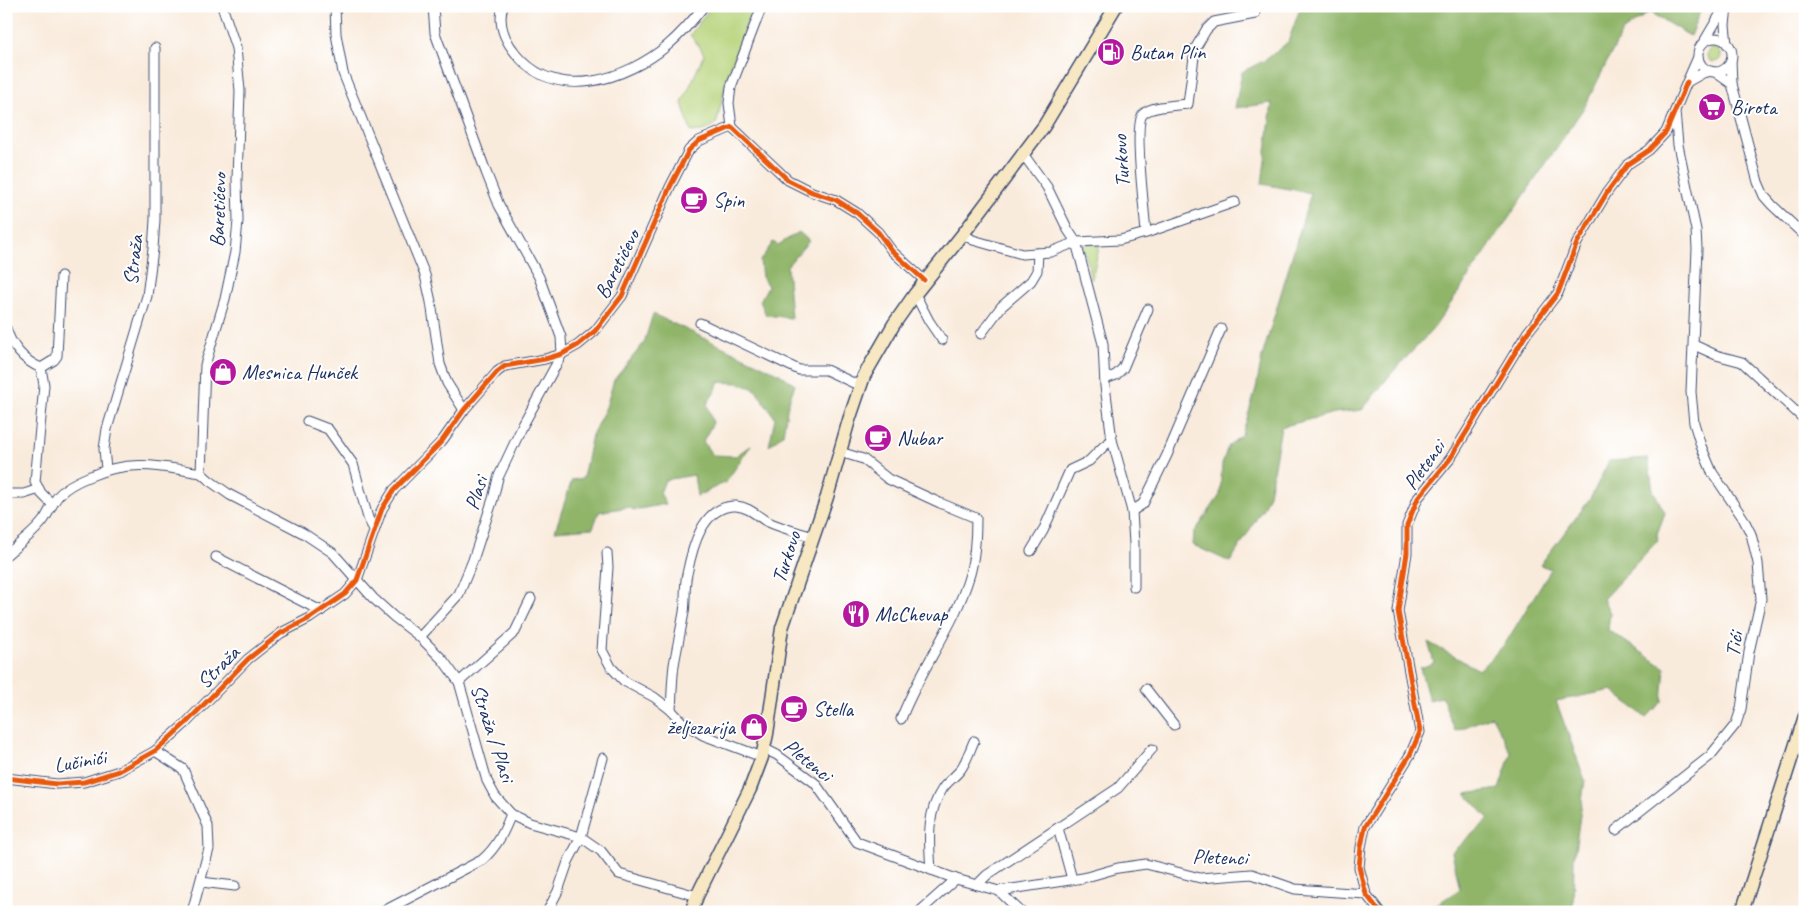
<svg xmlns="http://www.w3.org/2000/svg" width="1811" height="918" viewBox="0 0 1811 918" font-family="Caveat,sans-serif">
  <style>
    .green { fill: #b6d379; stroke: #68816c }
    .forest { fill: #90b569; stroke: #567264 }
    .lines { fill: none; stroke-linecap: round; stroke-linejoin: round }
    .street-casing { stroke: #3c4b71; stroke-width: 11 }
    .secondary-casing { stroke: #3c4b71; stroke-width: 15 }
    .street { stroke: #fff; stroke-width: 9 }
    .secondary { stroke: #f7e8c3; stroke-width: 12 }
    .cycleway-casing { stroke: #fff; stroke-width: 8 }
    .cycleway { stroke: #e8590c; stroke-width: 5 }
    .labels { text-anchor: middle; stroke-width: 4; stroke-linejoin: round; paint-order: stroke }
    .poi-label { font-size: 21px; fill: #1b2f5e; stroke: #fff; text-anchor: start }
    .street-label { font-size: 21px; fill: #1b2f5e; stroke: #fff }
  </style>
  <rect width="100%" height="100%" fill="#fff"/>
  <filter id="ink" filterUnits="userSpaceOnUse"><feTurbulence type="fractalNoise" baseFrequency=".02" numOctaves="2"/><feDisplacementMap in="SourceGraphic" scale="10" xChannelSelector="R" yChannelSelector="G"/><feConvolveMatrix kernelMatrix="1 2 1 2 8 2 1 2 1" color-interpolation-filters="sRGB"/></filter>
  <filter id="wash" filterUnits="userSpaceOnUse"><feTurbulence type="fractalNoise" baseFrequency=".0096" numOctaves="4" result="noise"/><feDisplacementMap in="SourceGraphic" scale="20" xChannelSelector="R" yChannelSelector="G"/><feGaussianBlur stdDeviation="1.12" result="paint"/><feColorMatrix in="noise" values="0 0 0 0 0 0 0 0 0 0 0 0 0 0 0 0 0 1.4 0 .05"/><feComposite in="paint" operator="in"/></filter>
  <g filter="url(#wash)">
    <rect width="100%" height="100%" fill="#f9ebdc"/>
    <g class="green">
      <path d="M712 6H753L727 77 717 122C710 131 703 131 691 132L682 103 704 55 700 47 690 35Z"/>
      <circle cx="1714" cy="55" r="7"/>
      <path d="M1100 243 1092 279 1090 278 1088 262 1082 247 1086 244Z"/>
    </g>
    <g class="forest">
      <path d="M1301 6H1702L1690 36 1649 12 1622 32 1585 106 1434 328 1391 374 1362 410 1334 413 1281 427 1269 494 1263 508 1230 562 1193 545 1194 533 1220 495 1222 464 1228 446 1242 435 1256 389 1262 357 1311 193 1262 184 1272 103 1235 108 1242 72 1267 59 1288 42Z"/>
      <path d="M799 232 809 241 787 266 791 318 766 315 760 301 768 286 762 277 760 261 773 242 778 245Z"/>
      <path d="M653 314 776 372 795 384 788 404 783 434 769 446 775 418 755 389 738 383 718 382 716 390 707 404 713 423 703 441 712 455 736 456 751 445 726 482 697 496 694 475 665 480 660 493 666 504 634 510 628 507 599 512 593 528 555 531 572 480 583 478 592 435 606 407 614 380 644 343Z"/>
      <path d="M1648 458 1653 490 1665 513 1657 534 1658 540 1603 599 1610 613 1608 630 1665 668 1662 702 1646 718 1612 690 1556 701 1585 780 1574 858 1573 912H1436L1433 907 1460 889 1452 852 1489 819 1466 794 1499 789 1511 753 1492 716 1455 731 1442 697 1429 700 1420 668 1434 663 1428 642 1479 670 1505 644 1551 569 1540 565 1590 499 1609 461Z"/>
    </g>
  </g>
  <g filter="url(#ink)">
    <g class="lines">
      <g class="street-casing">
        <g id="street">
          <path d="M335 6 336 34 343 73 425 275 431 302 440 364 447 383 464 410"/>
          <path d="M503 6C497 25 505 41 517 55 557 103 626 80 668 45 681 34 693 20 704 6"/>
          <circle cx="1715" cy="55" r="17"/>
          <path d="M1705 40 1725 6"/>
          <path d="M1727 44 1725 25 1727 7"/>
          <path d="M1698 57 1687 82 1703 73 1711 71"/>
          <path d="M1715 72 1732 84 1731 60"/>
          <path d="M1732 84 1758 182 1764 196 1772 205 1805 236"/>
          <path d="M732 127 729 103 731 87 762 6"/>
          <path d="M1023 154 1047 187 1068 230 1076 242 1120 240 1146 233 1235 202"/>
          <path d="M1146 233C1145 214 1133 124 1143 114 1150 106 1177 105 1188 104L1195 49 1206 30 1214 22 1255 14"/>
          <path d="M963 234 973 240 1022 254 1051 252 1076 242 1103 344 1105 386 1112 440 1132 511 1134 544V587"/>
          <path d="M915 294 929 321 942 340"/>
          <path d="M700 323 799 370H826L860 386"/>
          <path d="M6 328C11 346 24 361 41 368"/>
          <path d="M981 334 1001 307 1031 281 1037 271 1038 253"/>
          <path d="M1694 345 1716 355 1742 362 1805 420"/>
          <path d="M41 368 44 385 35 482 41 493 52 504"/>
          <path d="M41 368 54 360 57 356 61 276"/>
          <path d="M1105 379 1116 375 1123 368 1148 309"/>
          <path d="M307 421 328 429 353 464 368 518 374 530"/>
          <path d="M840 452 863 459 888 479 940 503 976 518C976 536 975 556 970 574 955 626 920 669 901 719"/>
          <path d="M106 469 104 449 107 429 147 296 153 249 155 220V48"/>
          <path d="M201 473 210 481 230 495 303 533 333 553 373 598 394 617 420 637 443 660 459 682 487 781 495 796 511 814 530 823 581 837 601 851 619 874 697 896"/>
          <path d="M201 473 205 365 225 299 235 252 238 221 237 180 240 91 236 48 222 6"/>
          <path d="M6 494H24L39 489"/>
          <path d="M1132 511 1143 504 1167 455 1221 329"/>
          <path d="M1031 551 1043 531 1070 470 1089 461 1104 446 1112 440"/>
          <path d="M607 553 608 567 602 650 611 667 624 681 654 697 671 710 682 722 703 735 762 757"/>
          <path d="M6 555C19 544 33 534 43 521 49 513 52 503 59 495 67 486 78 481 88 477 130 459 158 466 201 473"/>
          <path d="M216 557 321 611"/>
          <path d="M420 637 459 594 473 560 493 499 498 478 523 425 562 354 561 337 539 277 499 205 486 172 435 33 433 6"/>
          <path d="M459 682 515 632 531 599"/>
          <path d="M1146 689 1174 725"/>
          <path d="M671 710C672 695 672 680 674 665 677 647 681 630 684 612 686 600 684 587 687 574 692 549 702 505 736 506 749 507 756 515 766 521 781 528 797 532 813 537"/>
          <path d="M765 749 777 755 815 783 857 842 956 879 999 891 1083 878 1118 868 1146 864 1200 878 1252 874 1295 889 1366 894"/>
          <path d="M155 751 183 769 208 826 209 849 192 912"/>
          <path d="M6 778 57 784 84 782 119 771 155 751 185 724 248 659 281 633 310 618 345 594 357 580 382 509 394 490 442 441 464 410 497 372 505 366 545 359 562 354 578 345 595 331 622 296 670 187 689 150 699 141 732 127 788 180 812 192 836 200 857 213 878 232 892 251 924 280"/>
          <path d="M1058 828 1072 879"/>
          <path d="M1616 830 1710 756 1736 724 1741 709 1749 652 1761 599 1758 563 1751 534 1743 518 1712 472 1701 446 1694 423 1691 392 1697 249 1696 230 1678 145 1675 112"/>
          <path d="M931 870C929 842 926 813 943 788 948 781 956 776 961 769 967 760 970 750 974 741"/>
          <path d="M201 882 235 886"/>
          <path d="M977 885 987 875 1118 788 1152 749"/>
          <path d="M999 891 1021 912"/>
          <path d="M382 912 482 860C497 847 504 832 511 814"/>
          <path d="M547 912 558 891 568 862 581 837 603 758"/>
          <path d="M919 912 956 879"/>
          <path d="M1380 912 1366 894 1359 867 1361 847 1365 827 1410 755 1420 732 1398 611 1407 553V525L1418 498 1450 459 1527 333 1558 293 1577 243 1608 191 1628 164 1649 150 1666 132 1687 82"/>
        </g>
      </g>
      <g class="secondary-casing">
        <g id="secondary">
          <path d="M691 912 697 896 750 789 762 757 767 734 782 628 827 497 849 420 864 376 894 324 915 294 963 234 1044 126 1116 6"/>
          <path d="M1742 912 1805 716"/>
        </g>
      </g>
      <use href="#street" class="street"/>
      <use href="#secondary" class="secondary"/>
      <g class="cycleway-casing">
        <g id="cycleway">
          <path d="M6 778 57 784 84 782 119 771 155 751 185 724 248 659 281 633 310 618 345 594 357 580 382 509 394 490 442 441 464 410 497 372 505 366 545 359 562 354 578 345 595 331 622 296 670 187 689 150 699 141 732 127 788 180 812 192 836 200 857 213 878 232 892 251 924 280"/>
          <path d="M1380 912 1366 894 1359 867 1361 847 1365 827 1410 755 1420 732 1398 611 1407 553V525L1418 498 1450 459 1527 333 1558 293 1577 243 1608 191 1628 164 1649 150 1666 132 1687 82"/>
        </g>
      </g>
      <use href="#cycleway" class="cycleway"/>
    </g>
  </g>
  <defs>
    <g id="fuel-disc" transform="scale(1.4375)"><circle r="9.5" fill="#b5179e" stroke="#fff"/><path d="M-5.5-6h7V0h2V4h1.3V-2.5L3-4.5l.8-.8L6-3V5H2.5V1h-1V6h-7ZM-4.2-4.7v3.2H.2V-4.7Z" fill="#fff"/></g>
    <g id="supermarket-disc" transform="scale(1.4375)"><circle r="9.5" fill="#b5179e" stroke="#fff"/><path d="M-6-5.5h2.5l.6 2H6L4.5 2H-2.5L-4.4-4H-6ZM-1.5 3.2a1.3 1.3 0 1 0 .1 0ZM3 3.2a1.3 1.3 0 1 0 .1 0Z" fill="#fff"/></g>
    <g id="cafe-disc" transform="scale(1.4375)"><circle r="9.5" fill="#b5179e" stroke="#fff"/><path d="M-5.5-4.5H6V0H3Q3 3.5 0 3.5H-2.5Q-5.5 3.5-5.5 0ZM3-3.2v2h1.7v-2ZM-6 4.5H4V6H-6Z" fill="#fff"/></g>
    <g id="shop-disc" transform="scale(1.4375)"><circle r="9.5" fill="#b5179e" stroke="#fff"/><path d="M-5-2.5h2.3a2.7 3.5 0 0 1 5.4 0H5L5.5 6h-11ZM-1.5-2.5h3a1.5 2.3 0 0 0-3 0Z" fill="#fff"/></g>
    <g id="restaurant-disc" transform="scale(1.4375)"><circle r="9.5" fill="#b5179e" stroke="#fff"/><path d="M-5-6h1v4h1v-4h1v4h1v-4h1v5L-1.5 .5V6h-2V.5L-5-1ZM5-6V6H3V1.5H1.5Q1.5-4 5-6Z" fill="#fff"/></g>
  </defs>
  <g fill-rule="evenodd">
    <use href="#fuel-disc" x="1111" y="52"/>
    <use href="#supermarket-disc" x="1712" y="107"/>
    <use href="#cafe-disc" x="694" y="200"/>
    <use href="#shop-disc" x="223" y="372"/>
    <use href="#cafe-disc" x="878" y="438"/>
    <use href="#restaurant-disc" x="856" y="614"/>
    <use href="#cafe-disc" x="794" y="709"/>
    <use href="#shop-disc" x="754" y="727"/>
  </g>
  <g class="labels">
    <g class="poi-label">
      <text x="1130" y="59">Butan Plin</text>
      <text x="1731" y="114">Birota</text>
      <text x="713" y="207">Spin</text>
      <text x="242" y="379">Mesnica Hunček</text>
      <text x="897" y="445">Nubar</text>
      <text x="875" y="621">McChevap</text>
      <text x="813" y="716">Stella</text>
      <text x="735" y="734" text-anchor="end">željezarija</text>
    </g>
    <g class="street-label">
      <text transform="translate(1121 161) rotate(-94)" y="7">Turkovo</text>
      <text transform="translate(218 210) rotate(-88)" y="7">Baretićevo</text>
      <text transform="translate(133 260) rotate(-83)" y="7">Straža</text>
      <text transform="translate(617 264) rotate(-63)" y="7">Baretićevo</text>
      <text transform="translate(1424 465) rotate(-54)" y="7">Pletenci</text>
      <text transform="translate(476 493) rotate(-72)" y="7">Plasi</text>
      <text transform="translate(786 557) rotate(-72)" y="7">Turkovo</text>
      <text transform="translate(1734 644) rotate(-81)" y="7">Tići</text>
      <text transform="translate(218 667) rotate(-45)" y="7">Straža</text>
      <text transform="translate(493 733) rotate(72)" y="7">Straža / Plasi</text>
      <text transform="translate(808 760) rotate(39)" y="7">Pletenci</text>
      <text transform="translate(80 761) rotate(-10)" y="7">Lučinići</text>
      <text transform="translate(1220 857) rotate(2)" y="7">Pletenci</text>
    </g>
  </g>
  <rect width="1811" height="918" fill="none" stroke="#fff" stroke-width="25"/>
</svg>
